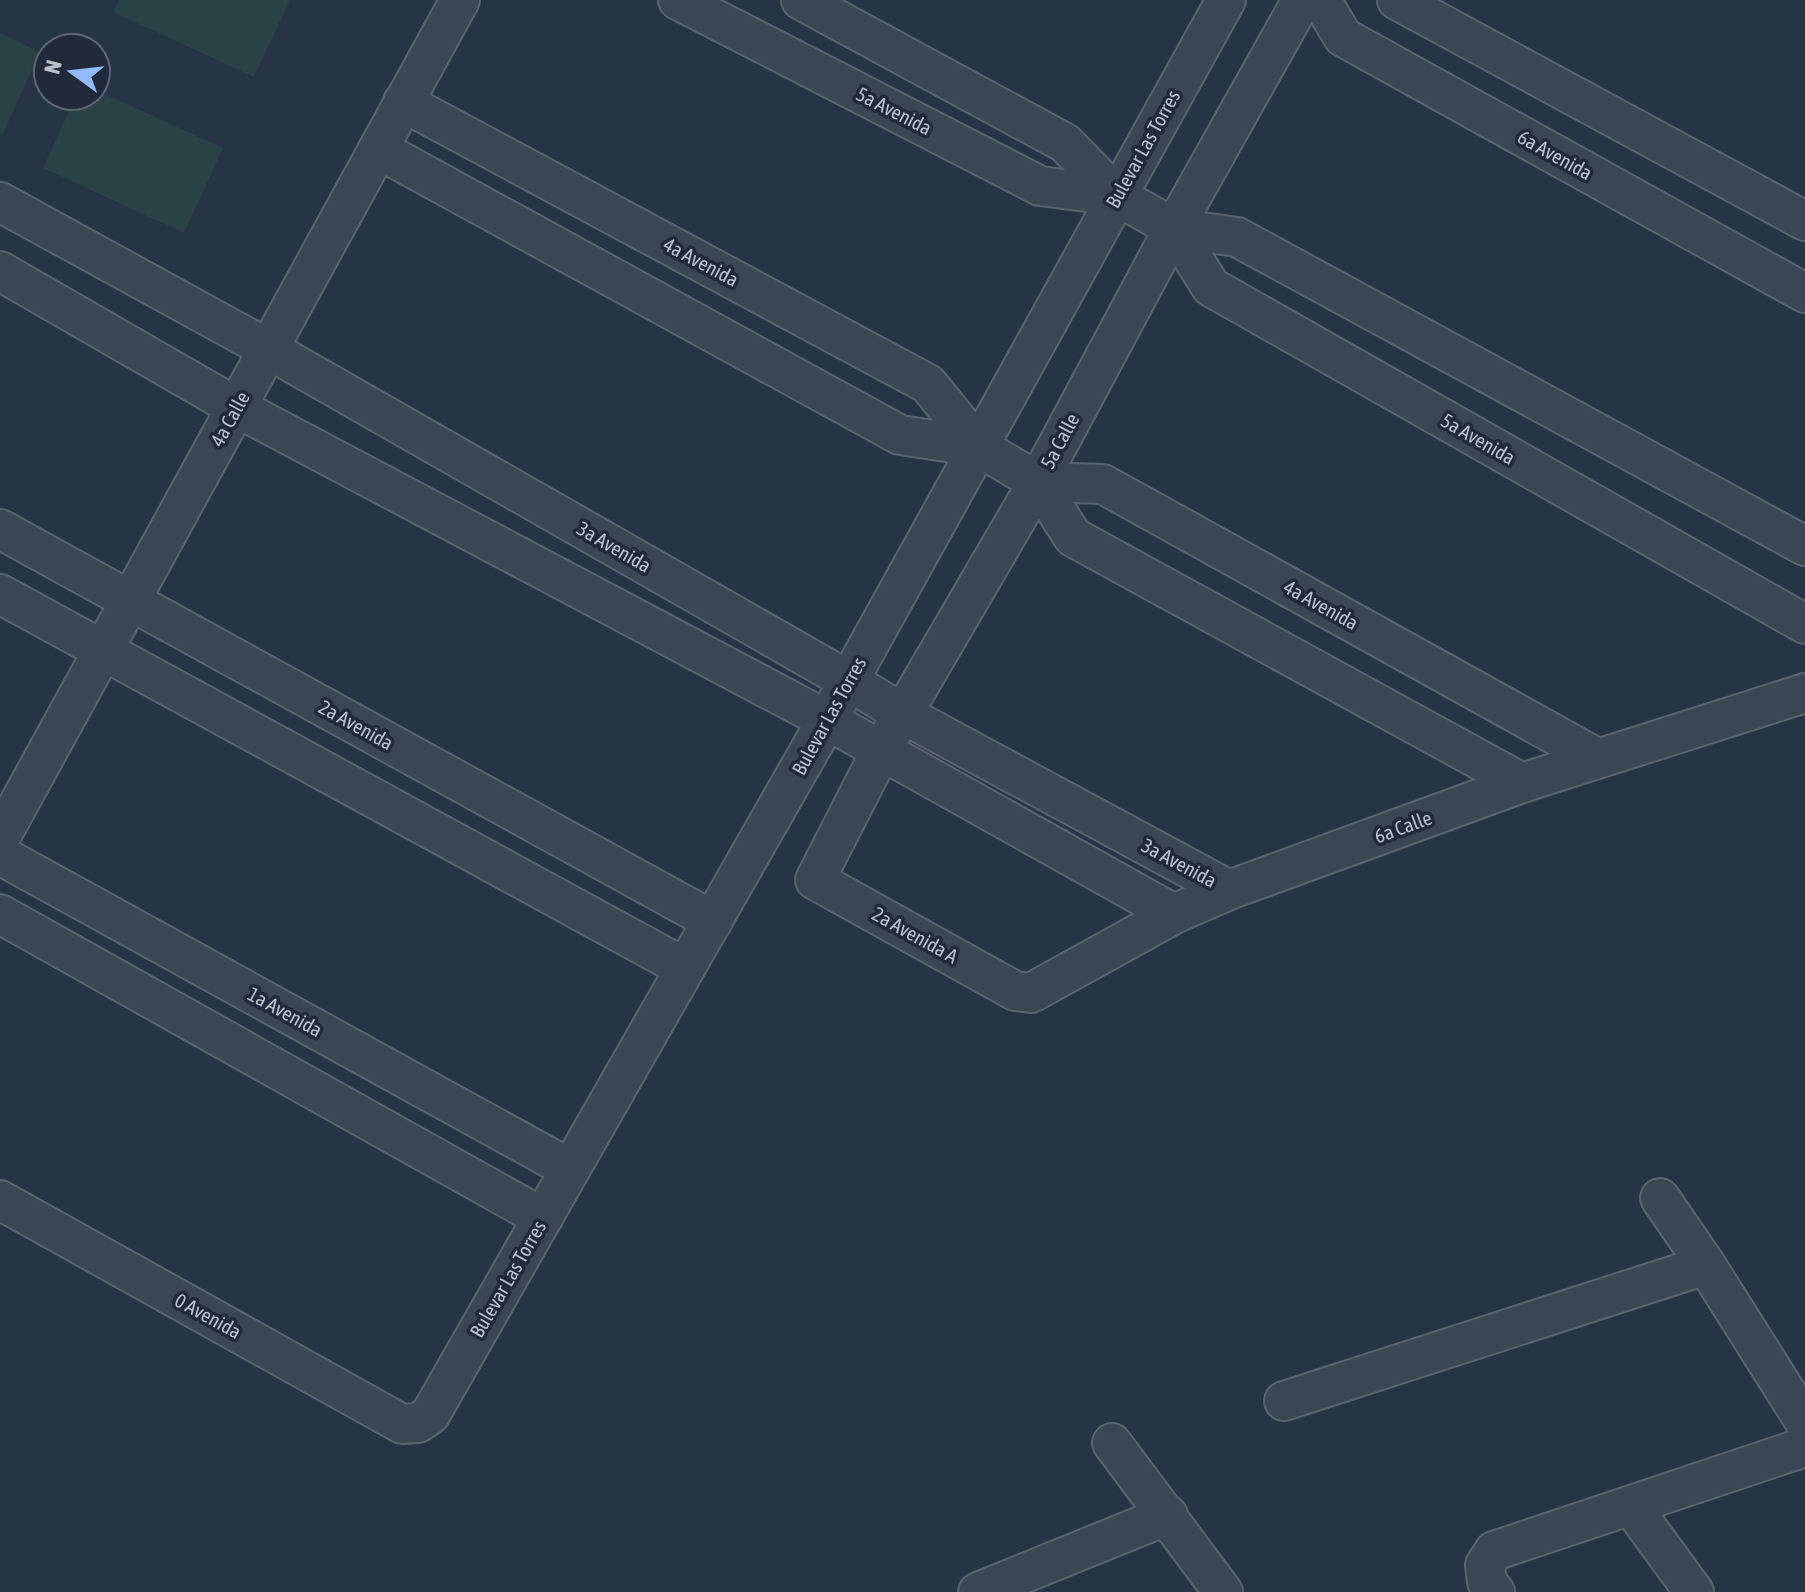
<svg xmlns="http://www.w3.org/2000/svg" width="1805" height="1592" viewBox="0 0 1805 1592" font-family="'Asap Condensed',sans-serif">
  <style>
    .green { fill: #294245 }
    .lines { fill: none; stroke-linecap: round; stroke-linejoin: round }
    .minor-casing { stroke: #5a6371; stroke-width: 42 }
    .minor { stroke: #3b4654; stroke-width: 38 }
    .labels { text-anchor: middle; stroke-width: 7; stroke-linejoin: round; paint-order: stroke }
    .street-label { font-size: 20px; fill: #b9c1cd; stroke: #202a3a }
  </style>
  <rect width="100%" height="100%" fill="#273445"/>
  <g class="green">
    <path d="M119 0H290L254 77 113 12Z"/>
    <path d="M0 33 40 52 2 136 0 135Z"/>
    <path d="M96 90 223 148 184 233 43 168 76 96H96Z"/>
  </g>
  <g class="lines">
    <g class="minor-casing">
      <g id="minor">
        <path d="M678 0 1040 186 1117 196"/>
        <path d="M801 0 1065 143 1117 196 1174 228 1237 237 1805 546"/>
        <path d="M1302 0 1174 228 1038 482 881 751 815 880 1015 991 1031 993 1174 914 1229 890 1522 783 1805 693"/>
        <path d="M1321 0 1343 37 1805 293"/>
        <path d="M1397 0 1805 221"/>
        <path d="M403 102 928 384 979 447 1038 482 1073 537 1522 783"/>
        <path d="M378 149 900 435 979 447"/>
        <path d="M0 202 268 349 849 681 903 714 1229 890"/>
        <path d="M1174 228 1211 287 1805 624"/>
        <path d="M0 271 236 407 827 720 1174 914"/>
        <path d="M1038 482 1103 484 1597 758"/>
        <path d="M0 529 713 921"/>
        <path d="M0 594 685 968"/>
        <path d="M0 838 460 0"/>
        <path d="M0 855 570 1169"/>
        <path d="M0 914 543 1218"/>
        <path d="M1660 1198 1706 1265 1805 1422"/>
        <path d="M0 1200 402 1424 418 1423 430 1415 827 720 1226 0"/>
        <path d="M1284 1401 1706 1265"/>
        <path d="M1112 1443 1223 1592"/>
        <path d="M1632 1507 1694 1592"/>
        <path d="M978 1592 1168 1515"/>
        <path d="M1495 1592 1487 1582 1485 1565 1494 1551 1805 1447"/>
      </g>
    </g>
    <use href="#minor" class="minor"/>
  </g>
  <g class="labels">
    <g class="street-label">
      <text transform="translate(894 111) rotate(27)" y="7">5a Avenida</text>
      <text transform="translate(1143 149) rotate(-61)" y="7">Bulevar Las Torres</text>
      <text transform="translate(1555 155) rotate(29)" y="7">6a Avenida</text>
      <text transform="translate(701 262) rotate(28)" y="7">4a Avenida</text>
      <text transform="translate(230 419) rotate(-61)" y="7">4a Calle</text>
      <text transform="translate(1478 439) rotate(30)" y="7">5a Avenida</text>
      <text transform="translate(1060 441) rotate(-62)" y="7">5a Calle</text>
      <text transform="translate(614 547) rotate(30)" y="7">3a Avenida</text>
      <text transform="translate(1321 605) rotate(29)" y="7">4a Avenida</text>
      <text transform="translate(829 716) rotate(-61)" y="7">Bulevar Las Torres</text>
      <text transform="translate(356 725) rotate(29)" y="7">2a Avenida</text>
      <text transform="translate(1403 827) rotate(-20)" y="7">6a Calle</text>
      <text transform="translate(1179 863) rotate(28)" y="7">3a Avenida</text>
      <text transform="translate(915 935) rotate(29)" y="7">2a Avenida A</text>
      <text transform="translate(285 1012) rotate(29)" y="7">1a Avenida</text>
      <text transform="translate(508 1279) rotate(-60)" y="7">Bulevar Las Torres</text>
      <text transform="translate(208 1316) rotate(29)" y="7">0 Avenida</text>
    </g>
  </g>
  <g transform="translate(72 72) rotate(285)"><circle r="38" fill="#202a3a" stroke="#5d6675" stroke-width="2"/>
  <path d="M0-6L14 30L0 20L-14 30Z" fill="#91bafb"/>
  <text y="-12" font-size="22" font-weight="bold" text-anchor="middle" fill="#b9c1cd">N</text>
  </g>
</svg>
